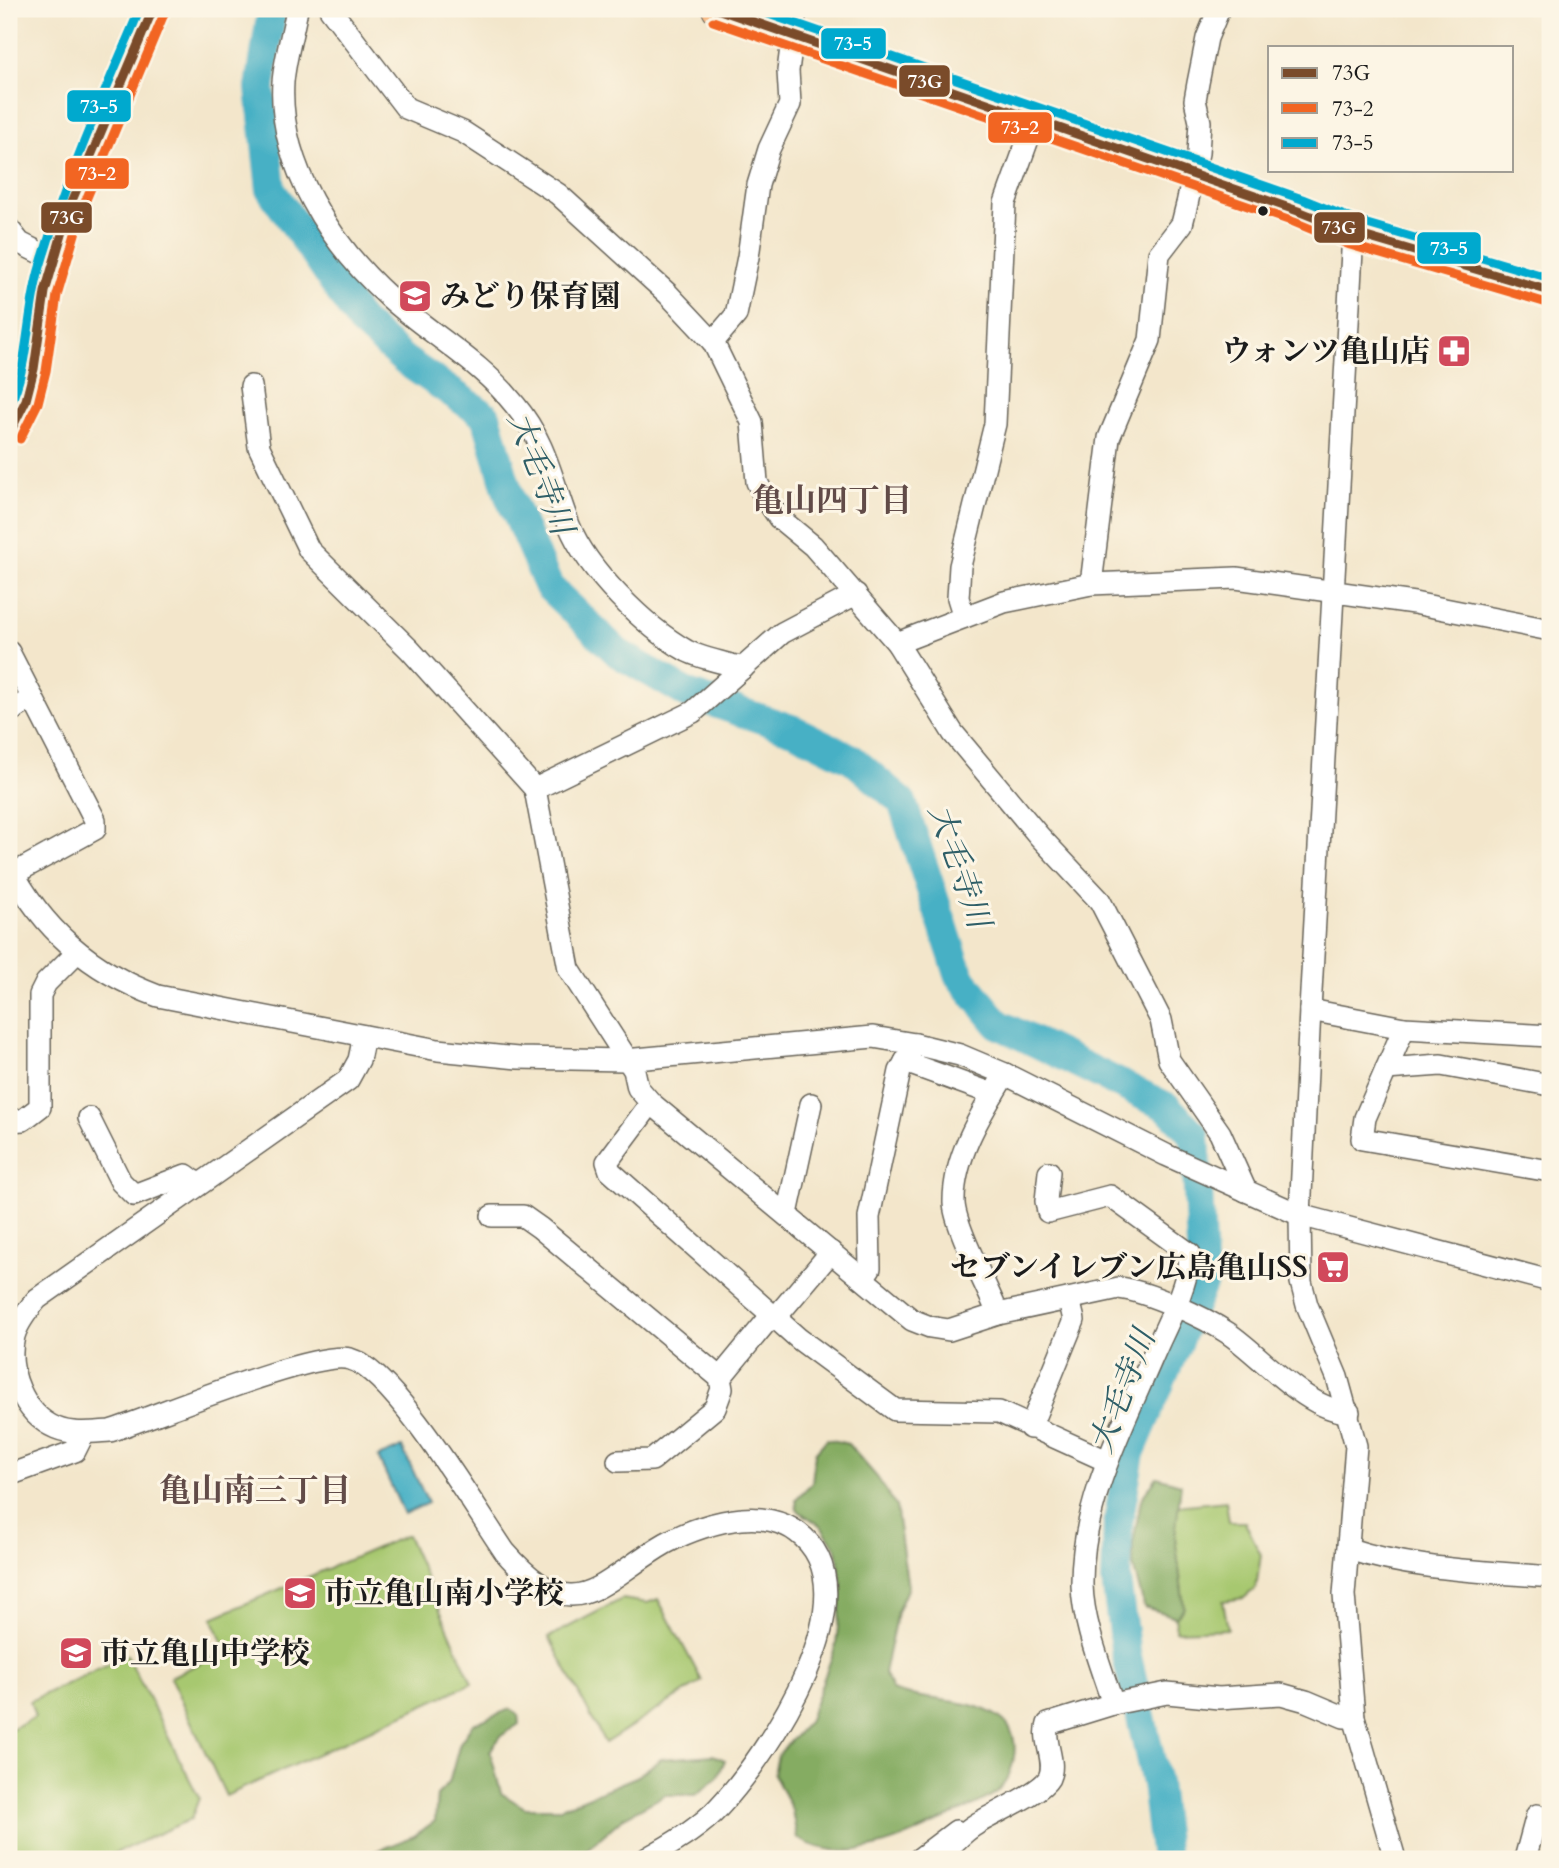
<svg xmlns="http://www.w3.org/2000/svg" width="1559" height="1868" viewBox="0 0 1559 1868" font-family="Cardo,'Noto Serif JP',serif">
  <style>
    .green { fill: #a7c870; stroke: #627246; stroke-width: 2 }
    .forest { fill: #85ac62; stroke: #50643f; stroke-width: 2 }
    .water { fill: #46b0c5; stroke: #316670; stroke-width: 2 }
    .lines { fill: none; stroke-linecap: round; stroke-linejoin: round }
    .river { stroke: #46b0c5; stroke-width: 30 }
    .minor-casing { stroke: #676359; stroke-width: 24 }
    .highway-casing { stroke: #676359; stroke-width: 32 }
    .minor { stroke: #fff; stroke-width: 21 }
    .highway { stroke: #f8bd89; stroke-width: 30 }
    .bus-1-casing { stroke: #fcf5e5; stroke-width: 14 }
    .bus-2-casing { stroke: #fcf5e5; stroke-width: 14 }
    .bus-3-casing { stroke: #fcf5e5; stroke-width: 14 }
    .bus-1 { stroke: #7a4b2a; stroke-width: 9 }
    .bus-2 { stroke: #f26522; stroke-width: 9 }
    .bus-3 { stroke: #00a9ce; stroke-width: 9 }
    .bus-dot { fill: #1c1c1c; stroke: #fcf5e5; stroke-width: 2.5 }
    .labels { text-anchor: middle; stroke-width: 6; stroke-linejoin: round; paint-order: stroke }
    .poi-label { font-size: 30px; font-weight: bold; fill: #1c1c1c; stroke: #fcf5e5; text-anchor: start }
    .water-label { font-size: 32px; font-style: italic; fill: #2f5f68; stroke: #fcf5e5 }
    .neighbourhood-label { font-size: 32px; font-weight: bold; fill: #614b48; stroke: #fcf5e5 }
    .line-badge { stroke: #fcf5e5; stroke-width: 2.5 }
    .badge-label { font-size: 19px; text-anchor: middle; font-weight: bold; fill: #fff }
  </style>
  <rect width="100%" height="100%" fill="#fcf5e5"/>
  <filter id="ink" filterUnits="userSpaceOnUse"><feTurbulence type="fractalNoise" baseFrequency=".0143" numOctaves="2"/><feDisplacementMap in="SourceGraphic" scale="14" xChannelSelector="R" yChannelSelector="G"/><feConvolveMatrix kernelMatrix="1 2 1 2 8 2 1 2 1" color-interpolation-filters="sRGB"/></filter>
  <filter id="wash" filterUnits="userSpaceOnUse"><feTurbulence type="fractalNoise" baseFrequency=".00686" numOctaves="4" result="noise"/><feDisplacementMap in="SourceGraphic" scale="28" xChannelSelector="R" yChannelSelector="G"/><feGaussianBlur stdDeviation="1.57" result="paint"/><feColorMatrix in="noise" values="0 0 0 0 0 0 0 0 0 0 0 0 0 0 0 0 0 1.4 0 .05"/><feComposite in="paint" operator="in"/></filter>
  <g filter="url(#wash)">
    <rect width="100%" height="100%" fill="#f3e6cb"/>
    <g class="green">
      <path d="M1226 1501 1229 1522H1245L1261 1555 1256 1588 1244 1598 1223 1601 1228 1629 1175 1631 1176 1617 1184 1607 1175 1537 1176 1506Z"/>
      <path d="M407 1535 472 1683 226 1796 170 1677 227 1651 212 1618Z"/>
      <path d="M622 1599 647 1603 658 1599 702 1681 605 1743 549 1637Z"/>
      <path d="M127 1655 199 1798 191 1819 102 1859H9V1730L35 1717 30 1701Z"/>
    </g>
    <g class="forest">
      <path d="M827 1439 848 1444 877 1477 896 1506 908 1587 897 1612 884 1673 892 1690C927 1703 968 1696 1000 1718 1023 1734 1016 1772 999 1790 988 1801 966 1808 952 1815 905 1839 847 1868 797 1838L792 1810 774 1774 778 1755 808 1722 836 1645 842 1588 837 1550 821 1526 797 1510 796 1499 812 1483 815 1453Z"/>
      <path d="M1157 1477 1181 1484 1175 1537 1184 1608 1176 1617 1144 1607 1133 1565V1543L1141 1499Z"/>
      <path d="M510 1709 518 1714 519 1724 501 1736 490 1751 501 1793 525 1808H561L636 1777 661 1759 713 1755 725 1760 718 1777 696 1795H665L624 1817 576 1859H357L414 1836 435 1821 437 1795 449 1783 460 1743 473 1724Z"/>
    </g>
    <path class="water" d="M402 1447 428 1503 404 1514 378 1457Z"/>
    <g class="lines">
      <path class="river" d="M272 9 260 88 271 190 361 322 404 360 486 416 509 496 549 587 618 653 688 694 794 730 852 759 902 802 960 977 998 1024 1167 1107 1195 1136 1203 1282 1130 1453 1118 1523 1116 1580 1125 1648 1156 1783 1165 1859"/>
    </g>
  </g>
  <g filter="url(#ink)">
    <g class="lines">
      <g class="minor-casing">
        <g id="minor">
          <path d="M297 9C293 32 285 58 283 82 278 164 331 245 390 298 431 335 480 361 515 405 546 442 552 481 569 525 587 570 645 627 687 651 703 659 726 663 743 668"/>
          <path d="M330 9 406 108 463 132 558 194 668 294 713 342 752 422 757 482 763 494 779 518 813 546 897 643 953 733 1039 836 1100 901 1161 1020 1169 1060 1220 1133 1246 1191"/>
          <path d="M9 229 20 243 52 259"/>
          <path d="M1353 233 1310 1010 1300 1215 1301 1282 1307 1305 1337 1377 1356 1446 1344 1595 1354 1717 1395 1859"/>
          <path d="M713 342 736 315 748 257 758 185 769 149 790 104 788 71 796 9"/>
          <path d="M251 386 259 447 309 550 410 650 535 789 569 969 634 1070 638 1088 651 1103 912 1320 930 1327 949 1330 998 1314 1119 1288C1147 1291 1204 1317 1228 1333 1263 1357 1306 1410 1349 1412"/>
          <path d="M9 434 26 400 34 369 45 292 71 203 153 9"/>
          <path d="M1091 584 1109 438 1150 340 1159 254 1182 224 1187 204 1198 153 1200 122 1195 100 1198 83 1207 38 1219 9"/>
          <path d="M964 617 958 598 960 566 995 424 1005 203 1035 120"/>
          <path d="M897 643 1004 602 1091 584 1236 578 1414 603 1550 630"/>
          <path d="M9 652 95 820V829L13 874"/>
          <path d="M9 712 33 698"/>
          <path d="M535 789 693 712 782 633 856 594"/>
          <path d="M9 865C42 929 90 971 158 996L438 1050 518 1058 625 1060 873 1037 915 1044 960 1055 1005 1074 1166 1155 1300 1215 1550 1281"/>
          <path d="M1310 1010 1404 1028 1550 1036"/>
          <path d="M1404 1028 1365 1118 1362 1139 1550 1171"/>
          <path d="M364 1036 359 1060 348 1080 37 1299C28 1310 18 1322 14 1336 6 1370 23 1414 56 1428 73 1435 93 1432 110 1431 154 1417 316 1349 350 1359 394 1371 476 1510 505 1552 576 1633 598 1582 666 1543 688 1531 717 1521 742 1519 761 1517 782 1521 797 1532 878 1591 767 1756 719 1807 699 1829 671 1844 646 1859"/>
          <path d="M905 1062 993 1094"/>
          <path d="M1386 1069 1441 1065 1550 1085"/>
          <path d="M651 1103 607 1162 610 1171 799 1339 895 1410 999 1412 1107 1461"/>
          <path d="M89 1118 121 1182 134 1195 186 1175 198 1184"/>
          <path d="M9 1121 23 1120 40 1107V995L46 983 76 953"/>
          <path d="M1049 1172 1046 1201 1048 1212 1110 1196 1190 1254C1187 1289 1166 1325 1152 1358 1121 1430 1081 1505 1082 1585 1083 1624 1101 1667 1113 1704"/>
          <path d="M787 1214 811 1104"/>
          <path d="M492 1216H523L540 1228 720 1378 722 1389 715 1408 652 1460 618 1461"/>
          <path d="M863 1278 870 1268 869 1217 900 1071 915 1044"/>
          <path d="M998 1314C988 1288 955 1227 954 1203 953 1157 982 1112 1005 1074"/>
          <path d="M720 1378 767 1321 776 1317 831 1252"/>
          <path d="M1030 1428 1074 1320 1069 1299"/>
          <path d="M9 1475 75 1451 84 1433"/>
          <path d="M1349 1549C1413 1570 1484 1571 1550 1577"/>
          <path d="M919 1859 956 1831"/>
          <path d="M951 1859 949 1847C957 1840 965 1831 975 1825 991 1814 1040 1794 1049 1778 1057 1761 1042 1741 1048 1724L1113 1704 1167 1693 1219 1698 1281 1694 1306 1701 1344 1717H1354"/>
          <path d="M1525 1859 1537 1815"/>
        </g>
      </g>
      <g class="highway-casing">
        <path id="highway" d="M717 9 1298 211 1353 233 1550 291"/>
      </g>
      <use href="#minor" class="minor"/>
      <use href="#highway" class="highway"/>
      <g class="bus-1-casing">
        <g id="bus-1">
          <path d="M717 9 1298 211 1353 233 1550 291"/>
          <path d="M9 434 26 400 34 369 45 292 71 203 153 9"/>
        </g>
      </g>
      <g class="bus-2-casing">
        <g id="bus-2">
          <path d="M713 21 1294 222 1350 245 1547 303"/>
          <path d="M20 439 38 403 46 371 57 295 83 207 164 14"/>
        </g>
      </g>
      <g class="bus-3-casing">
        <g id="bus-3">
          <path d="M754 9 1302 199 1357 221 1550 278"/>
          <path d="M9 407C30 364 26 312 40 267 66 178 104 94 140 9"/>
        </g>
      </g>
      <use href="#bus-1" class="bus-1"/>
      <use href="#bus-2" class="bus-2"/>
      <use href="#bus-3" class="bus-3"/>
    </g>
  </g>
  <defs>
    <g id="school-square" transform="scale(1.75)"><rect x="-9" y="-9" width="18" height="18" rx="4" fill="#d1495b" stroke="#fcf5e5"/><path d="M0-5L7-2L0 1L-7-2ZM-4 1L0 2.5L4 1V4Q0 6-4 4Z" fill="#fff"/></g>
    <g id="pharmacy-square" transform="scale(1.75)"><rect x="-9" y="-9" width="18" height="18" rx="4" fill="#d1495b" stroke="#fcf5e5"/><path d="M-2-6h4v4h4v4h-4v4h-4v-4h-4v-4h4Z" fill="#fff"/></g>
    <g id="supermarket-square" transform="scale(1.75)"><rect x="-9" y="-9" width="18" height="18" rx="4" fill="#d1495b" stroke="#fcf5e5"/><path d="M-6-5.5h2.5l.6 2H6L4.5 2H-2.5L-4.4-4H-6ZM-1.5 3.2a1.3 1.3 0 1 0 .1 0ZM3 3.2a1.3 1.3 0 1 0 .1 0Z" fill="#fff"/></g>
  </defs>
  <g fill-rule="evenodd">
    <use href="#school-square" x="415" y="296"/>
    <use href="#pharmacy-square" x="1454" y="351"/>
    <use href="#supermarket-square" x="1333" y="1267"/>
    <use href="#school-square" x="300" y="1593"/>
    <use href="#school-square" x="76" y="1653"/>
  </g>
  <circle class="bus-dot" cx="1263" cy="211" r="6"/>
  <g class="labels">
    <g class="poi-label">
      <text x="440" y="306">みどり保育園</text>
      <text x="1430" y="361" text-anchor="end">ウォンツ亀山店</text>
      <text x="1308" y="1277" text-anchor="end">セブンイレブン広島亀山SS</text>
      <text x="324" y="1603">市立亀山南小学校</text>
      <text x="100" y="1663">市立亀山中学校</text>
    </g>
    <g class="water-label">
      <text transform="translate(541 473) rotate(69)" y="11">大毛寺川</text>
      <text transform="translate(960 866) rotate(71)" y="11">大毛寺川</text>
      <text transform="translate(1122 1391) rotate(-69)" y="11">大毛寺川</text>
    </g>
    <g class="neighbourhood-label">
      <text x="832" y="511">亀山四丁目</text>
      <text x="255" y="1501">亀山南三丁目</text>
    </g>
  </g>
  <g class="line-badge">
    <rect x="820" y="27" width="67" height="33" rx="7" fill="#00a9ce"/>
    <rect x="898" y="64" width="53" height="34" rx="7" fill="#7a4b2a"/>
    <rect x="66" y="89" width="66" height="34" rx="7" fill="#00a9ce"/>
    <rect x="987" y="111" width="66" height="33" rx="7" fill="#f26522"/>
    <rect x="64" y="157" width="66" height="33" rx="7" fill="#f26522"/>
    <rect x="40" y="201" width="53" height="33" rx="7" fill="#7a4b2a"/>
    <rect x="1313" y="211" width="53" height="33" rx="7" fill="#7a4b2a"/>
    <rect x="1416" y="231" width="66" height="34" rx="7" fill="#00a9ce"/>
  </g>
  <g class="badge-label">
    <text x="853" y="50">73-5</text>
    <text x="925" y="88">73G</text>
    <text x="99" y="113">73-5</text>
    <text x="1020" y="134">73-2</text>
    <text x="97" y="180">73-2</text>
    <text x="67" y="224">73G</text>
    <text x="1339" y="234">73G</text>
    <text x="1449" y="255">73-5</text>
  </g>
  <rect width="1559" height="1868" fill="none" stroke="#fcf5e5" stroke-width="35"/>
  <rect x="1268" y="46" width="245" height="126" fill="#fcf5e5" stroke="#a29e95" stroke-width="2"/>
  <rect x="1282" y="68" width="35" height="10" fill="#7a4b2a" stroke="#a29e95" stroke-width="2"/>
  <text x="1332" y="80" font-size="21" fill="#1c1c1c">73G</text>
  <rect x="1282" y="103" width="35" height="10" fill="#f26522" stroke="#a29e95" stroke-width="2"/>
  <text x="1332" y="116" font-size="21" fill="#1c1c1c">73-2</text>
  <rect x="1282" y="138" width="35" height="10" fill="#00a9ce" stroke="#a29e95" stroke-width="2"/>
  <text x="1332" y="150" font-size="21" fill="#1c1c1c">73-5</text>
</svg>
